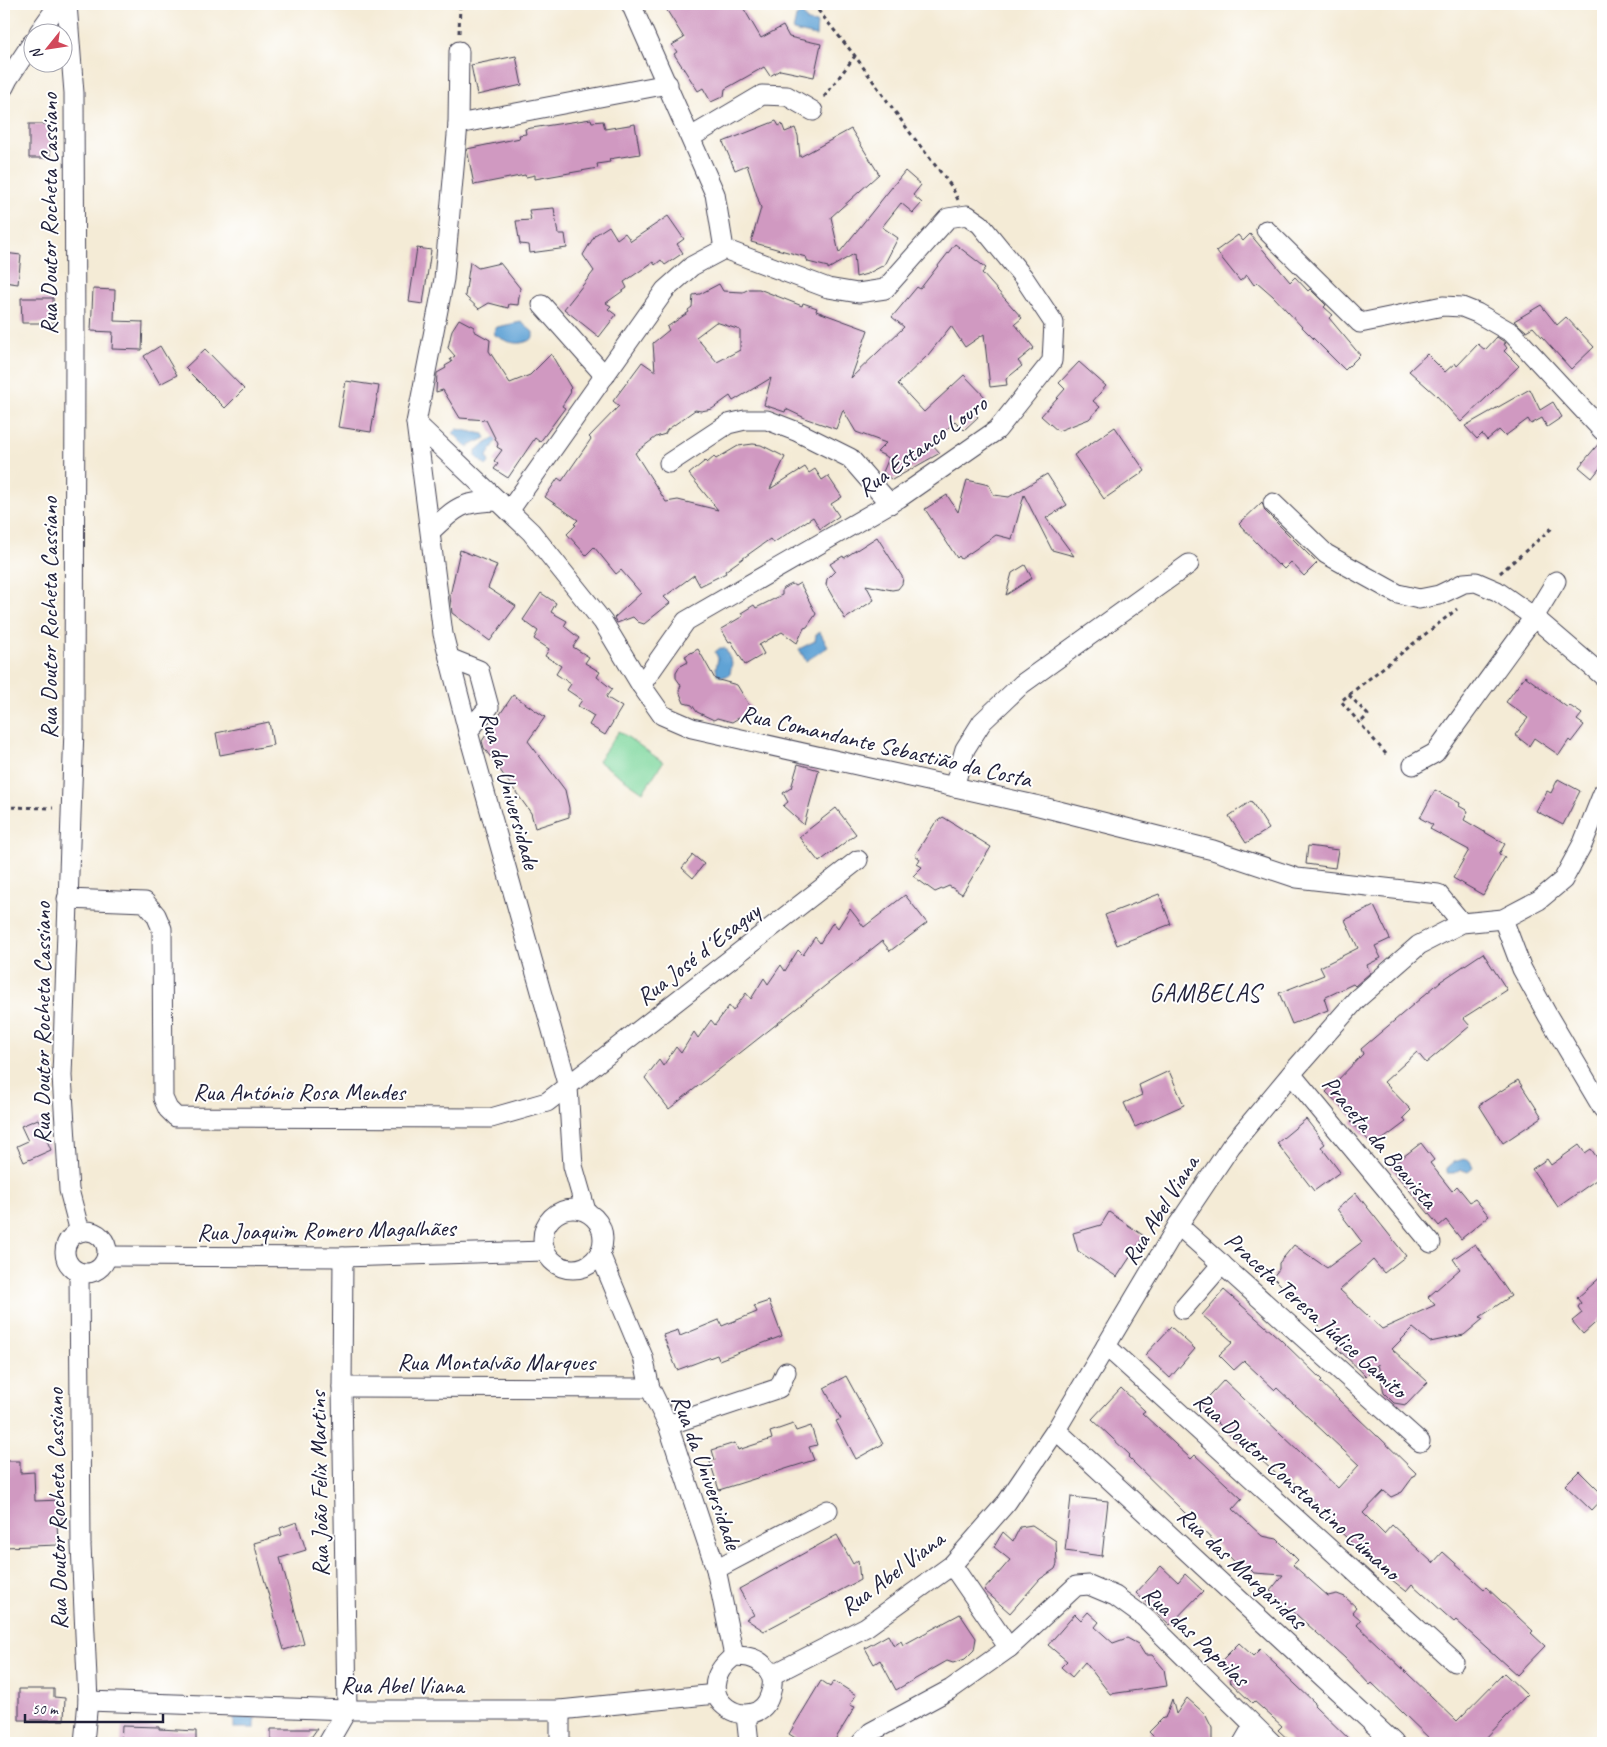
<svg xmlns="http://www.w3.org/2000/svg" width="1607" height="1747" viewBox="0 0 1607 1747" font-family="Caveat,sans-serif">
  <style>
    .green { fill: #7ed79d; stroke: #507c6c }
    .water { fill: #61a3d5; stroke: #426288 }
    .building { fill: #d099c1; fill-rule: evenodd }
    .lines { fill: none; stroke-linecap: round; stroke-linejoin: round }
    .minor-casing { stroke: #424052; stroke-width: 21 }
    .path { stroke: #424052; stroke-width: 3; stroke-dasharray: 4 4; stroke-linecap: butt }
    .minor { stroke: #fff; stroke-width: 19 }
    .labels { text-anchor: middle; stroke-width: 4; stroke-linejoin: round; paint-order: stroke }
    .street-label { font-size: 24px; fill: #22223b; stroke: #fff }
    .neighbourhood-label { font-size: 25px; letter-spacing: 1px; fill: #22223b; stroke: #fff }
  </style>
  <rect width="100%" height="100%" fill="#fff"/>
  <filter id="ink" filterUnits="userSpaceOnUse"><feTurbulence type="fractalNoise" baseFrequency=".02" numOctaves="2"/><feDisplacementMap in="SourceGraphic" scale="10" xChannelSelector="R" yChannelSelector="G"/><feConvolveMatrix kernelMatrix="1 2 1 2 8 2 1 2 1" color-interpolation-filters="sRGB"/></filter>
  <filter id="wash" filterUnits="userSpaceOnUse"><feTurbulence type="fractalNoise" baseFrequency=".0096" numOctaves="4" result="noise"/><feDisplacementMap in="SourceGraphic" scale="20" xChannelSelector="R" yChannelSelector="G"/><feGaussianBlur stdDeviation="1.12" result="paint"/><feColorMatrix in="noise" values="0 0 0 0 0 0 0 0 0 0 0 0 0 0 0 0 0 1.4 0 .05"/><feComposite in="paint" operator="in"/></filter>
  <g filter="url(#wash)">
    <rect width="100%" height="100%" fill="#f4ebd6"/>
    <path class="green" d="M619 731 663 762 643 792 598 761Z"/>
    <g class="water">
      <path d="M802 13 808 22 817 23 816 36 793 31 796 17Z"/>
      <path d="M521 322 533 332V338C520 347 508 343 495 335L494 331 497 327Z"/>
      <path d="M457 429 484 434 486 438 467 447 453 433Z"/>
      <path d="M496 437 497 440 487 456 489 463 486 466 476 457V450Z"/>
      <path d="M820 632 828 647 806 661 799 649 815 641 816 635Z"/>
      <path d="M720 648H725L732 663 730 674C725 677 722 678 717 674L716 668 718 658 715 652Z"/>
      <path d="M1464 1159 1470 1161 1473 1168 1468 1172 1460 1169 1455 1173H1447V1168L1454 1162Z"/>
      <rect x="234" y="1718" width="21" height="10"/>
    </g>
    <g id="blocks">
      <g class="building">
        <path d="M663 4H741L761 38 783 26 789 37 821 44 814 77 780 70 770 76 764 67 725 89 724 96 711 102 703 88 698 91 674 54 677 52 672 45 684 38Z"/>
        <path d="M516 56 522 85 477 95 471 65Z"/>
        <path d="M591 119 592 122 603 121 605 129 635 124 640 154 609 159 610 162 597 164 598 168 535 179V175L526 177 525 175 474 185 467 149 520 138 519 135 526 134 525 129Z"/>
        <path d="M776 121 779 126 782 124 785 132 795 128 798 136 800 157 851 129 879 174 831 217 839 253 905 171 921 185 913 195 922 203 913 213 901 203 882 227 898 238 884 265 867 274 856 277 854 254 828 269V267L808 262 806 257 751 242 761 208 747 165 735 170 723 142Z"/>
        <rect x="29" y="124" width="21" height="34"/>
        <path d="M554 208 558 234H565L567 248 530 253 529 245 520 244 516 221 531 220 529 210Z"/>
        <path d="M668 216 684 239 677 244 683 253 665 265 661 260 655 265 653 262 624 282 627 288 606 303 611 306 608 309 616 315 599 337 564 309 594 271 583 255 595 235 609 226 617 239 625 233 631 241Z"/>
        <path d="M1250 234 1290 282 1295 277 1308 291 1310 289 1326 305 1324 307 1333 315 1329 318 1360 355 1345 370 1302 327 1273 296 1257 282 1254 285 1247 275 1240 281 1216 251 1238 235 1243 241Z"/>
        <path d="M955 244 986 268 982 273 1022 318 1015 324 1034 348 1018 361 1022 366 1006 379 1007 385 990 387 984 334 965 347 951 326 928 355 898 384 924 412 964 375 988 400 974 412 978 417 964 430 955 421 932 444 940 453 892 480 883 472 889 458 877 452 886 443 856 432 843 410 836 429 807 419 786 409 785 412 764 405 771 378 733 401 730 396 712 409 701 411 695 410 667 430 665 434 656 437 635 453 666 502 678 500 718 510 689 474 705 461 707 463 714 457 716 459 738 446 753 444 761 445 785 457 770 489 805 467 809 473 815 469 822 480 828 476 842 497 831 504 839 516 820 529 813 517 773 543 770 539 725 571 726 573 700 586 694 575 664 597 670 603 644 624 638 622 633 617 617 623 614 618 641 593 621 570 616 574 594 547 586 555 567 534 576 525 574 524 578 520 545 497 558 478 562 481 591 439 589 437 619 406 613 401 642 362 655 371 653 343 669 330 667 327 689 312 688 310 692 307 693 295 700 294 719 284 723 291 743 292 749 289H759L802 306 803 303 817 308 816 311 868 330 851 378 904 327 892 317 917 287 920 289ZM716 322 740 330V350L717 362 696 337Z"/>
        <path d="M417 248 431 250 423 304 409 302Z"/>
        <path d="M4 253 21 255 18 284 4 282Z"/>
        <path d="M470 262 478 268 500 263 520 288 518 305 509 304 508 308 489 303 479 309 465 296Z"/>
        <path d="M93 289 115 290 114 321 143 322 142 350 112 349 113 332 91 331Z"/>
        <path d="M21 298H53L54 323H22Z"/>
        <path d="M1541 305 1557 325 1566 317 1594 347 1571 369 1533 327 1526 331 1514 321Z"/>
        <path d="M459 319 474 327V331L490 340 489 351 510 383 530 375 551 354 571 388 569 390 571 392 562 406 565 408 540 442 535 438 508 478 494 469 498 464 494 461 502 450 497 447 498 444 486 420 460 418 443 390 436 392 437 373 446 368 445 366 452 362 450 359 455 356 448 348 452 330Z"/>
        <path d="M1497 337 1506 343 1504 344 1507 348 1504 351 1519 366 1461 422 1436 395 1409 371 1427 354 1445 372 1455 363 1457 366 1478 344 1485 350Z"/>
        <path d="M160 346 177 375 160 384 144 356Z"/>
        <path d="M205 349 244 389 225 408 185 368Z"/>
        <path d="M1079 362 1106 386 1093 401 1100 407 1089 419 1058 431 1041 416 1065 389 1059 383Z"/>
        <path d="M346 381 379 386 371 432 338 427Z"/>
        <path d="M1530 389 1540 410 1553 402 1562 417 1547 427 1542 418 1531 424 1528 419 1505 436 1499 430 1487 440 1482 434 1477 439 1465 426Z"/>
        <path d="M1115 427 1145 471 1104 499 1074 455Z"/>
        <path d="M1600 442H1603V464L1592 478 1579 467Z"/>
        <path d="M1047 474 1067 505 1046 518 1074 556 1052 550 1024 495 1012 539 996 535 961 559 959 556 957 558 925 509 947 495 958 512 967 480 989 485 994 495 1009 497Z"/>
        <path d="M1262 502 1265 511 1317 563 1304 576 1291 562 1284 569 1279 564 1278 565 1239 524Z"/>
        <path d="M877 537 903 578 902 584 898 589 892 590 866 585 874 600 845 619 826 585 827 579 835 571 830 564 843 556 844 558Z"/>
        <path d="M460 550 497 565 488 588 516 606 490 641 452 613 450 596Z"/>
        <path d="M1025 565 1032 578 1006 595 1012 573Z"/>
        <path d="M800 583 816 614 807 627 804 628 797 643 782 632 759 645 764 654 745 665 731 641 729 642 721 629 743 616 741 613 754 605 756 608 782 595V589L792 584 795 586Z"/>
        <path d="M541 593 556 603 551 612 567 621 564 626 579 638 573 647 589 657 585 663 600 672 597 677 612 689 606 697 622 707 605 735 589 725 594 716 578 706 582 700 567 690 571 684 556 674 561 666 545 656 549 649 534 639 538 631 523 620Z"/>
        <path d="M698 649 715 679 737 685 752 710 732 722 717 718 714 720 697 712 692 705 684 703 679 691 681 685 676 678V672L679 667 688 662 685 656Z"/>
        <path d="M1525 676 1568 708 1570 706 1582 714 1577 720 1584 725 1571 742 1569 740 1559 755 1534 738 1529 746 1515 735 1528 718 1506 702Z"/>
        <path d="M513 695 545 717 528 741 565 790 569 808V817L535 828 531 813 484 748 482 741Z"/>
        <path d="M269 722 273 745 220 755 216 733Z"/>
        <path d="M798 764 819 770 804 825 783 806 788 802 783 793 791 788Z"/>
        <path d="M1558 779 1580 791 1563 825 1536 811 1547 791 1551 793Z"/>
        <path d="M1435 790 1460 803 1459 806 1468 811 1464 820 1505 844 1499 854 1505 857 1483 895 1453 878 1469 850 1430 829 1433 825 1420 818Z"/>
        <path d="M1251 801 1269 829 1246 843 1229 816Z"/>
        <path d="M836 808 856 834 819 862 799 837Z"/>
        <path d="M943 817 991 847 962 894 949 886 935 892 913 876 922 867 917 864 920 859 915 855 935 823Z"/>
        <path d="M1308 846 1338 850 1335 868 1306 864Z"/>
        <path d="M693 855 704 864 693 878 682 868Z"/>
        <path d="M1159 894 1171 924 1117 945 1105 915Z"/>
        <path d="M905 895 927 923 890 951 882 941 669 1109 645 1078 659 1060 663 1066 676 1047 681 1053 694 1032 698 1038 711 1020 715 1025 729 1006 733 1011 746 993 751 999 764 978 768 984 781 965 785 971 798 950 803 955 815 937 820 943 833 922 838 928 850 909 864 927Z"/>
        <path d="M1374 906 1390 939 1375 946 1381 958 1367 965 1370 973 1355 986 1353 984 1324 998 1328 1010 1292 1024 1279 993 1324 975 1320 967 1358 948 1345 920Z"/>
        <path d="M1483 953 1507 990 1463 1018 1470 1026 1426 1063 1417 1052 1384 1082 1411 1110 1403 1118 1406 1122 1374 1146 1351 1122 1354 1119 1326 1092 1363 1054 1361 1049 1441 981Z"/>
        <path d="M1169 1071 1184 1105 1135 1127 1124 1103 1142 1095 1139 1085Z"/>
        <path d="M1518 1080 1542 1117 1503 1143 1479 1105Z"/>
        <path d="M38 1119 51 1150 24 1162 17 1146 28 1141 21 1126Z"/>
        <path d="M1306 1119 1325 1144 1321 1147 1340 1172 1314 1191 1277 1143Z"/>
        <path d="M1421 1143 1434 1160 1430 1163 1452 1191 1457 1186 1470 1202 1475 1199 1489 1216 1461 1239 1446 1220 1439 1226 1390 1167Z"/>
        <path d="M1579 1145 1585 1153 1591 1149 1603 1166V1175L1558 1207 1532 1169 1547 1159 1551 1165Z"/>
        <path d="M1356 1193 1406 1256 1384 1273 1373 1260 1340 1290 1382 1329 1435 1305 1428 1297 1460 1269 1453 1259 1475 1244 1511 1296 1480 1317 1483 1319 1464 1335 1430 1342 1413 1328 1392 1349 1428 1382 1406 1405 1394 1403 1384 1393 1378 1364 1366 1376 1337 1348 1340 1345 1309 1317 1311 1315 1273 1277 1279 1269V1263L1294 1245 1327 1268 1362 1242 1337 1209Z"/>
        <path d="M1109 1212 1144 1236 1117 1277 1078 1251 1073 1233 1101 1225Z"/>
        <path d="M1603 1275V1316L1583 1334 1572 1321 1582 1313 1578 1307 1581 1303 1577 1298Z"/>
        <path d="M1224 1290 1280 1339 1322 1380 1320 1382 1377 1436H1378L1416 1473 1402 1492 1391 1497 1384 1491 1363 1513 1384 1534 1392 1525 1433 1563 1443 1552 1484 1589 1486 1587 1533 1631 1531 1633 1545 1646 1517 1675 1456 1620 1454 1622 1412 1584 1406 1591 1387 1576 1310 1503 1313 1500 1293 1482 1289 1486 1241 1441 1239 1443 1200 1406 1224 1380 1338 1488 1359 1465 1277 1388 1275 1390 1244 1361 1234 1370 1219 1355 1233 1342 1202 1315Z"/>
        <path d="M769 1301 782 1336 719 1360 717 1355 677 1370 663 1335 678 1330 680 1336 719 1320 722 1326 757 1312 754 1306Z"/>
        <path d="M1171 1327 1195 1349 1170 1378 1145 1355Z"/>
        <path d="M846 1376 883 1444 856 1459 836 1421 841 1419 824 1388Z"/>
        <path d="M1121 1388 1145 1411 1142 1413 1191 1459 1195 1455 1242 1499 1233 1509 1262 1536 1277 1539 1298 1560 1293 1565 1328 1596 1337 1594 1345 1597 1356 1607 1352 1612 1361 1620 1357 1625 1457 1721 1504 1673 1527 1695 1481 1743H1434L1372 1683 1370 1685 1345 1658 1270 1591 1283 1575 1254 1573 1245 1564 1241 1568 1128 1457 1130 1455 1092 1419Z"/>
        <path d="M793 1424 796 1431 811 1426 817 1445 809 1447 814 1460 719 1490 710 1462 715 1460 712 1450 735 1443 738 1450 772 1439 770 1432Z"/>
        <path d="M4 1461H20V1473L34 1472 35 1501 62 1500V1521H57L58 1545 4 1547Z"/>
        <path d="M1579 1471 1603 1495V1497L1591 1510 1565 1485Z"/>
        <path d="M1071 1497 1108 1501 1102 1556 1065 1551Z"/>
        <path d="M297 1522 306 1550 280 1558 304 1644 284 1650 254 1543 282 1535 280 1528Z"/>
        <path d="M1032 1525 1056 1541 1057 1564 1055 1569 1040 1579 1010 1613 984 1590 1010 1560 994 1547 1003 1532 1013 1541 1020 1527Z"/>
        <path d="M837 1535 853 1564 858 1560 860 1580 764 1631 746 1619 754 1615 739 1589Z"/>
        <path d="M1161 1566 1178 1582 1185 1574 1203 1591 1170 1625 1136 1593Z"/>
        <path d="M1088 1612 1099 1622 1095 1627 1113 1643 1127 1638 1138 1644 1145 1655H1152L1164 1669 1167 1686 1110 1694 1085 1662 1072 1677 1061 1667 1067 1661 1048 1645 1075 1614 1081 1620Z"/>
        <path d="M960 1614 976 1638 974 1650 965 1659 953 1663 947 1661 896 1690 880 1660 874 1664 865 1648 888 1635 894 1646 901 1641 903 1645Z"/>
        <path d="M1239 1643 1253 1656 1260 1649 1277 1665 1276 1666 1315 1703 1314 1705 1353 1743H1292L1278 1730 1282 1726 1254 1701 1252 1703 1229 1681 1235 1674 1221 1661Z"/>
        <path d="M821 1681 830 1687 834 1681 856 1695 850 1705 855 1707 833 1743H794L797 1739 789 1734Z"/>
        <path d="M19 1689H54V1697L65 1698 64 1720H19Z"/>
        <path d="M1187 1698 1205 1714 1212 1728V1743H1160L1149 1732 1163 1718H1165L1172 1699 1176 1714Z"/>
        <path d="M122 1726 159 1727V1729L196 1731V1743H121Z"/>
        <path d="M271 1729H317L307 1743H271Z"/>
      </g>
    </g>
  </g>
  <g filter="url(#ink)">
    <use href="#blocks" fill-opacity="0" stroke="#424052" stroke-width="1"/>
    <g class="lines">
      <g class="minor-casing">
        <g id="minor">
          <path d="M67 4 74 93 75 350 74 728 62 1076 69 1190 80 1232"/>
          <path d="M631 4 715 194 724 249"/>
          <path d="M39 32 59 4"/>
          <path d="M459 51 458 124 444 279 416 423 443 634 471 743 568 1087 573 1166 586 1211"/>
          <path d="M4 87 8 79 32 43"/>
          <path d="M458 124 668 84"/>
          <path d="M691 137 762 95 787 96 813 111"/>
          <path d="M1266 230 1360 323 1443 306 1462 307 1477 313 1512 333 1603 431"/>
          <path d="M542 305 605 376"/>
          <path d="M416 423 531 532 603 622 641 685 662 715 692 728 1035 805 1213 850 1297 878 1438 894 1462 923"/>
          <path d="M669 463 728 424 745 420H767L798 432 850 458 890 504"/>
          <path d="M1273 503 1326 554 1398 594 1419 599 1439 595 1464 583 1476 582 1497 591 1534 617 1603 676"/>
          <path d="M509 511 665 290 692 266 724 249 828 288 858 293 885 289 948 218 967 215 980 224 1024 278 1054 323 1052 361 997 430 899 498 686 621 641 685"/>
          <path d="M431 531C458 505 462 502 499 501"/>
          <path d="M449 658 479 670 489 707 468 731"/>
          <path d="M1413 765 1435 753 1534 617 1556 581"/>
          <path d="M954 787 965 749 982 722 1022 684 1189 564"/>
          <path d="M67 899 145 902 156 915 162 929 163 1098 168 1109 176 1117 491 1118 547 1102 858 860"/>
          <path d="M1503 919 1522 969 1548 1016 1603 1109"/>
          <path d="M1291 1074 1431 1243"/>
          <circle cx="573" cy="1239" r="30"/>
          <path d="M1178 1225 1420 1442"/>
          <circle cx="86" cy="1252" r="21"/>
          <path d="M600 1254 643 1357 650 1388 668 1425 716 1569 734 1656"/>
          <path d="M107 1256 343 1257 545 1251"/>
          <path d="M79 1272 81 1545 88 1701 84 1743"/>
          <path d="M1183 1309 1222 1264"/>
          <path d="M1106 1346 1454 1662"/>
          <path d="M342 1387 650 1388"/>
          <path d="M668 1425 779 1388 786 1372"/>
          <path d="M1056 1430 1394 1743"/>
          <path d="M716 1569 828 1510"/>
          <path d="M1009 1648 1076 1586 1089 1585 1115 1596 1144 1617 1272 1743"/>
          <path d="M734 1656C748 1656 759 1658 768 1670 774 1678 773 1686 770 1695 756 1739 681 1698 734 1656Z"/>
          <path d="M772 1675 866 1627 952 1565 1007 1502 1056 1430 1178 1225 1231 1146 1291 1074 1357 999 1419 945 1462 923 1503 919 1539 900 1563 880 1583 843 1603 793"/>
          <path d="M88 1701 347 1710H560L716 1694"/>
          <path d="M560 1710V1743"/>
          <path d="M746 1715 749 1743"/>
          <path d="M328 1743 347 1710 342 1387 343 1257"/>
          <path d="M861 1743 871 1732 951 1689 1009 1648 952 1565"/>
          <path d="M1243 1743 1253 1726"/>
        </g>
      </g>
      <g class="path">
        <path d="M813 4 855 56 911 134 952 187 958 200"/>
        <path d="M459 33 460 4"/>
        <path d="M824 97 855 56"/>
        <path d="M1500 573 1552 528"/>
        <path d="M1349 695 1368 715 1360 723"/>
        <path d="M1386 754 1341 701 1457 609"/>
        <path d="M4 807 53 808"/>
      </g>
      <use href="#minor" class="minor"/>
    </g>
  </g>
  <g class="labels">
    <g class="street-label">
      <text transform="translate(49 214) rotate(-90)" y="8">Rua Doutor Rocheta Cassiano</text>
      <text transform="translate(922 446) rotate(-36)" y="8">Rua Estanco Louro</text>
      <text transform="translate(49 618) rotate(-90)" y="8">Rua Doutor Rocheta Cassiano</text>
      <text transform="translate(886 746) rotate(13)" y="8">Rua Comandante Sebastião da Costa</text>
      <text transform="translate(510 790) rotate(74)" y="8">Rua da Universidade</text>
      <text transform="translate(698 954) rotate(-38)" y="8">Rua José d´Esaguy</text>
      <text transform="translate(42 1023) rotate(-90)" y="8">Rua Doutor Rocheta Cassiano</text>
      <text x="299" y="1100">Rua António Rosa Mendes</text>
      <text transform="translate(1380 1142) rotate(50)" y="8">Praceta da Boavista</text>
      <text transform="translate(1160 1210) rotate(-58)" y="8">Rua Abel Viana</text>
      <text transform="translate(326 1230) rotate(-1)" y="8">Rua Joaquim Romero Magalhães</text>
      <text transform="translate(1316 1315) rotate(42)" y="8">Praceta Teresa Júdice Gamito</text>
      <text x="496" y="1370">Rua Montalvão Marques</text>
      <text transform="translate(707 1472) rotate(70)" y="8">Rua da Universidade</text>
      <text transform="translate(319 1484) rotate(-91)" y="8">Rua João Felix Martins</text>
      <text transform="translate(1297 1486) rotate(42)" y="8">Rua Doutor Constantino Cúmano</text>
      <text transform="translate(57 1509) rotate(-91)" y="8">Rua Doutor Rocheta Cassiano</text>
      <text transform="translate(1242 1568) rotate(43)" y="8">Rua das Margaridas</text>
      <text transform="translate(892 1573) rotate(-37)" y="8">Rua Abel Viana</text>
      <text transform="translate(1196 1636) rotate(43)" y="8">Rua das Papoilas</text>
      <text x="402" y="1693">Rua Abel Viana</text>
    </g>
    <g class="neighbourhood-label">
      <text x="1205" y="1001">GAMBELAS</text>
    </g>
  </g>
  <rect width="1607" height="1747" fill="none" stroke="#fff" stroke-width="20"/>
  <g transform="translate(48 48) rotate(240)"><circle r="24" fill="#ffffff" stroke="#a7a7b1"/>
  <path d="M0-4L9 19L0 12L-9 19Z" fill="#d1495b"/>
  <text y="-8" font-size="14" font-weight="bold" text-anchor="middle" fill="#22223b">N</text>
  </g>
  <path d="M25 1714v8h138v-8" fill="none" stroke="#22223b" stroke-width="2.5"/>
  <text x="32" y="1714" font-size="15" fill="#22223b" stroke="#ffffff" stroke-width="4" paint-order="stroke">50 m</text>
</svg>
